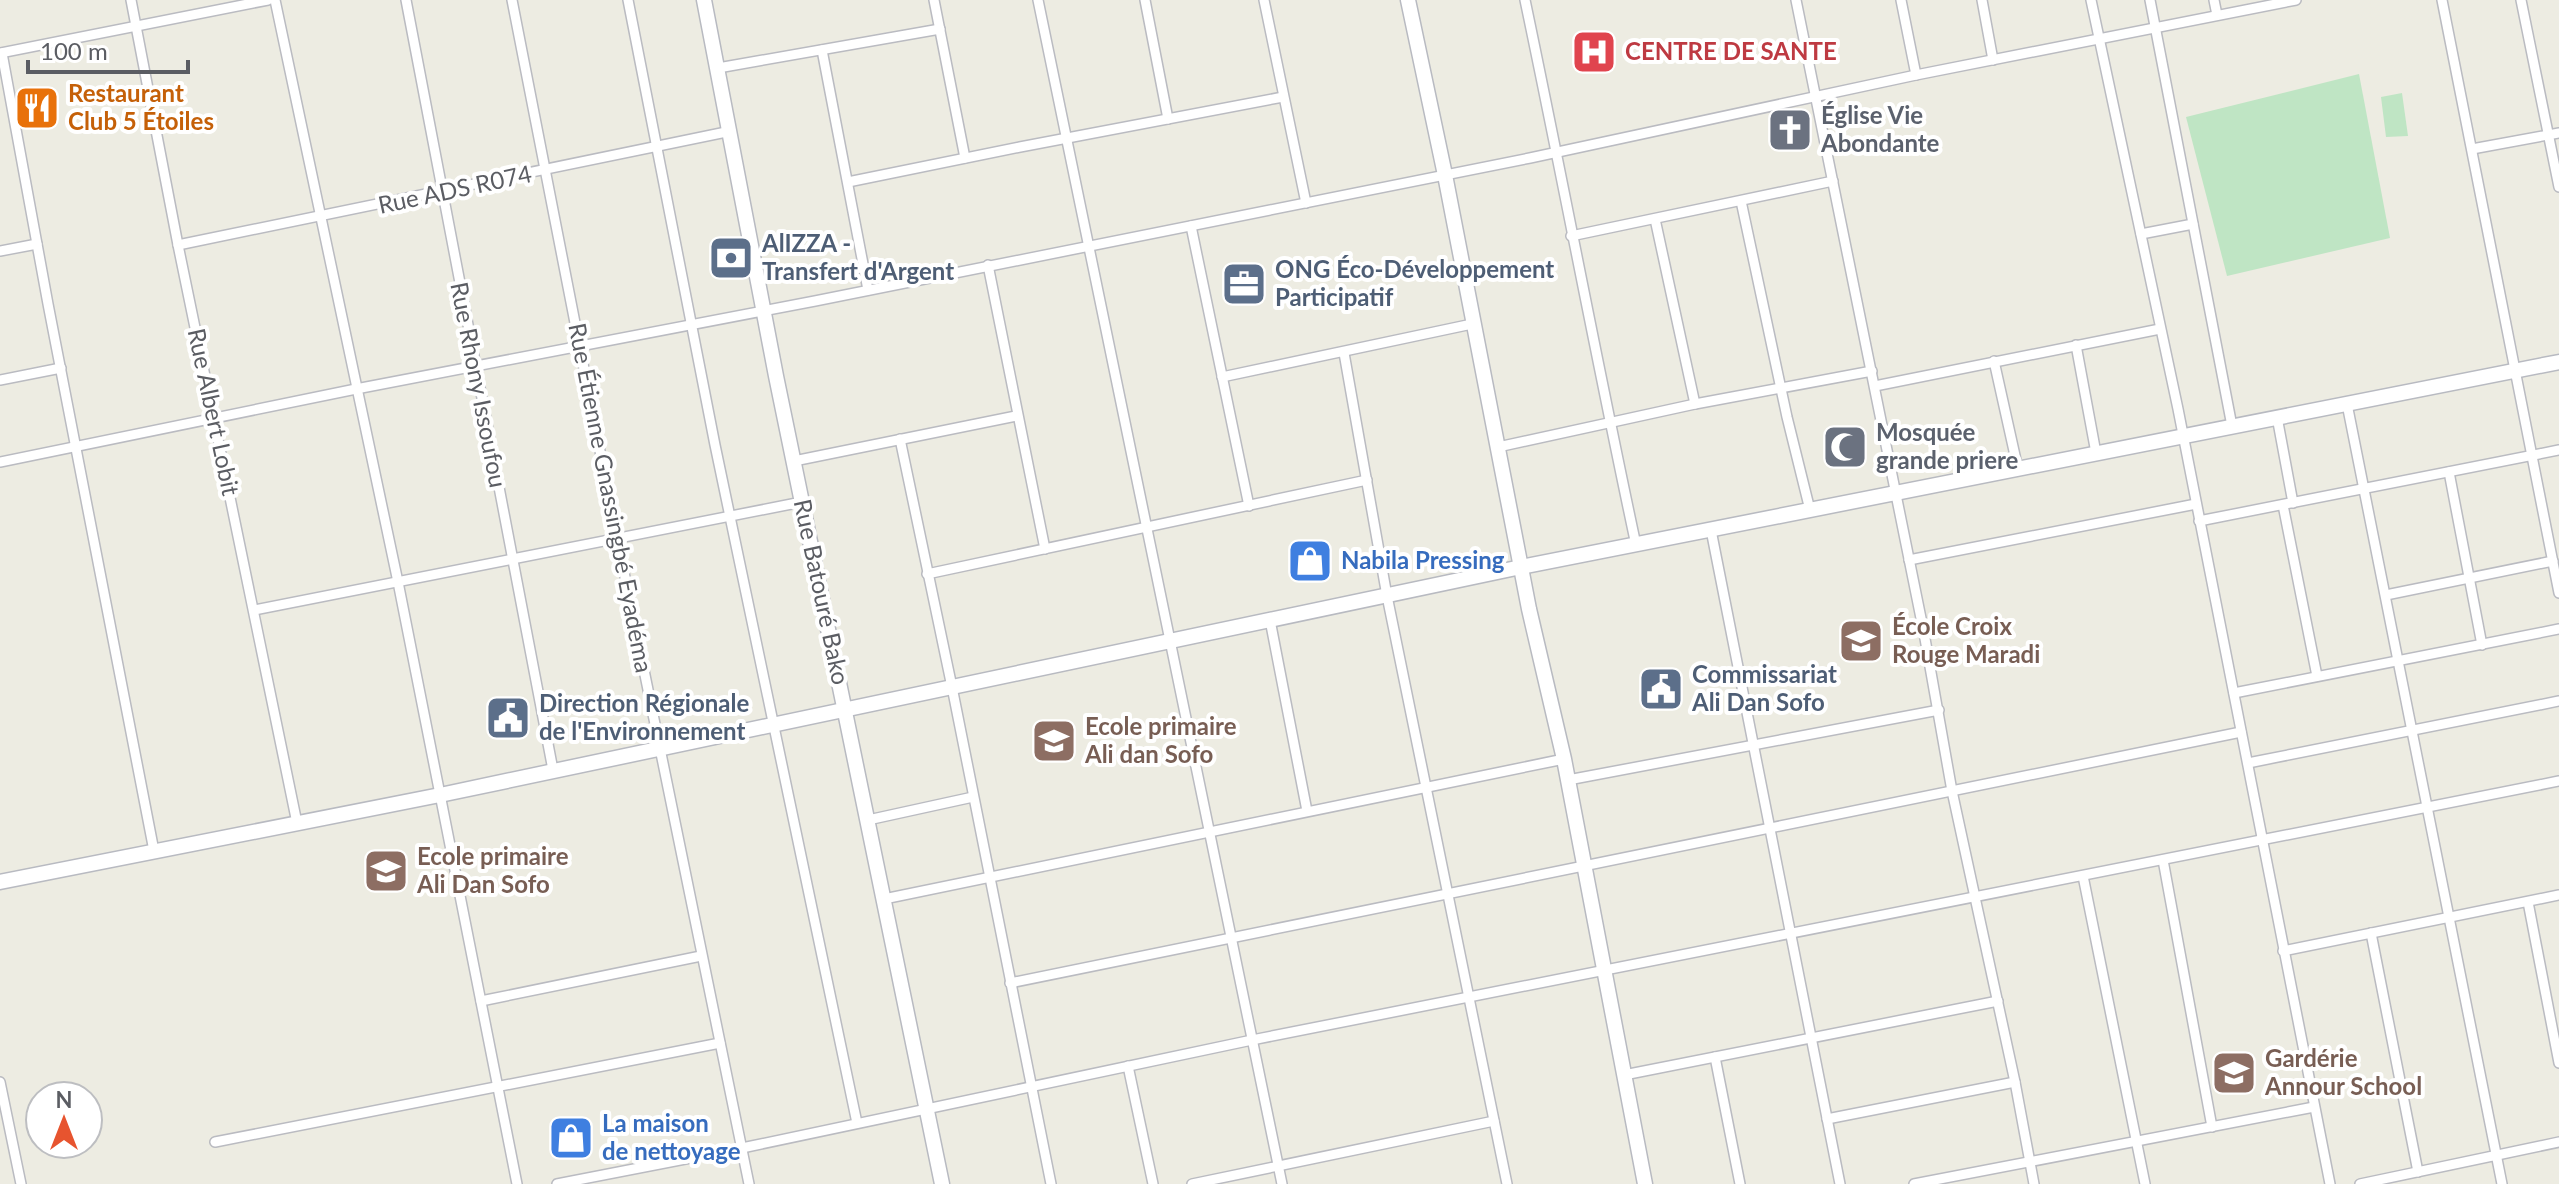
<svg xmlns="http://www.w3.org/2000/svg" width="2559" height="1184" viewBox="0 0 2559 1184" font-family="Lato,sans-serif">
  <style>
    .pitch { fill: #bfe5c4 }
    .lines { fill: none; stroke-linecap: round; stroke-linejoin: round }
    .street-casing { stroke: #babbc1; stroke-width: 12 }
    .secondary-casing { stroke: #b8bac1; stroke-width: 17 }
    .street { stroke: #fff; stroke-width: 9 }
    .secondary { stroke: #fff; stroke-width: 14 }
    .labels { text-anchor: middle; stroke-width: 8; stroke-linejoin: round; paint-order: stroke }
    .health-label { font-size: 24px; font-weight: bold; fill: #be3a42; stroke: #fff; text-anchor: start }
    .food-label { font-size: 24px; font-weight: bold; fill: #c56008; stroke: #fff; text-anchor: start }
    .worship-label { font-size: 24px; font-weight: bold; fill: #5b616d; stroke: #fff; text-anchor: start }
    .street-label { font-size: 24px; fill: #5b5d63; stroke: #fff }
    .service-label { font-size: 24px; font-weight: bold; fill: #4e5e75; stroke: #fff; text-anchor: start }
    .shop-label { font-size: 24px; font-weight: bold; fill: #366cbe; stroke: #fff; text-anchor: start }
    .education-label { font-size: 24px; font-weight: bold; fill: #785e54; stroke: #fff; text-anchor: start }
  </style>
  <rect width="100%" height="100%" fill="#edece2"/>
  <g class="pitch">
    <path d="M2359 74 2390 238 2227 276 2186 117Z"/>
    <path d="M2402 93 2408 136 2386 137 2381 97Z"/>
  </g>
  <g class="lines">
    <g class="street-casing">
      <g id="street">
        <path d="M131 0 178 245 297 823"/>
        <path d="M275 0 398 582 517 1184"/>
        <path d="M406 0 553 770"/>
        <path d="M512 0 617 538 749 1184"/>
        <path d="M628 0 715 445 857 1123"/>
        <path d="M934 0 965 158"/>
        <path d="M1038 0 1282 1184"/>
        <path d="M1145 0 1168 119"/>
        <path d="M1264 0 1306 203"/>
        <path d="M1525 0C1563 181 1597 363 1636 545"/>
        <path d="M1796 0 1924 633 1952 791 2015 1082 2034 1184"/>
        <path d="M1901 0 1916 75"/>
        <path d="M1982 0 1993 60"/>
        <path d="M2091 0 2178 409 2330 1184"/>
        <path d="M2150 0 2232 426"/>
        <path d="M2214 0 2217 15"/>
        <path d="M2442 0 2559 593"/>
        <path d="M2521 0 2559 187"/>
        <path d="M822 50 868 290"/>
        <path d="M0 53 268 0"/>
        <path d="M2 53 48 304 154 851"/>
        <path d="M718 68 940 29"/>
        <path d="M2472 149 2559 133"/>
        <path d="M848 182 1020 147 1283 97"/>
        <path d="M1741 201 1787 417 1810 510"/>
        <path d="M1655 219 1695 404"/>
        <path d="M1191 226 1249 506"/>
        <path d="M2141 234 2193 224"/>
        <path d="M1571 236 1833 181"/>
        <path d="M178 245 731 131"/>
        <path d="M0 251 37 244"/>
        <path d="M988 265 1045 549"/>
        <path d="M2076 345 2096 453"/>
        <path d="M1344 353 1387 596 1507 1184"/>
        <path d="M1994 361 2018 469"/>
        <path d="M1222 377 1472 324"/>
        <path d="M0 380 61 368"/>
        <path d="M1875 386 2160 329"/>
        <path d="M2347 404 2502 1184"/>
        <path d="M2277 417 2293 503"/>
        <path d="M900 439 952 687 1051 1184"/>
        <path d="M1498 447 1695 404 1872 371"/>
        <path d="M794 461 1016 416"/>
        <path d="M0 462 356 389 815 301 1530 158 1916 75 2296 0"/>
        <path d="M2449 472 2482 645"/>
        <path d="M2283 505 2317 676"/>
        <path d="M2199 521 2559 450"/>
        <path d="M1711 530 1840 1184"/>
        <path d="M1909 560 2196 504"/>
        <path d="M927 574 1367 480"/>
        <path d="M2386 595 2553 561"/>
        <path d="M254 610 802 502"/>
        <path d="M1270 620 1307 811"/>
        <path d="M2234 693 2559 629"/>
        <path d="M2248 763 2559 701"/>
        <path d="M1568 780 1939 710"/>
        <path d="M868 820 973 797"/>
        <path d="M2163 860 2212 1127"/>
        <path d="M2083 876 2145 1184"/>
        <path d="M884 899 1564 759"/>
        <path d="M2528 902 2559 1063"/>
        <path d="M2371 933 2418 1172"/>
        <path d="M2283 951 2559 895"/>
        <path d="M1010 983 2241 732"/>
        <path d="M481 1001 701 956"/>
        <path d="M1715 1057 1740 1184"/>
        <path d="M1128 1066 1153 1184"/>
        <path d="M1624 1075 1998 1001"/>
        <path d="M0 1082 21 1184"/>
        <path d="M1827 1119 2015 1082"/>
        <path d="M215 1142 720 1043"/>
        <path d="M557 1184 742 1148 1252 1040 2559 781"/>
        <path d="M1192 1184 1494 1121"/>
        <path d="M1914 1184 2314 1107"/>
        <path d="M2360 1184 2559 1142"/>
      </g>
    </g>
    <g class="secondary-casing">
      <g id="secondary">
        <path d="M704 0 776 376 942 1184"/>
        <path d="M1408 0 1445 175 1529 609 1564 759 1645 1184"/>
        <path d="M0 882 440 795 1521 567 2559 362"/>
      </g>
    </g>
    <use href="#street" class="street"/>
    <use href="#secondary" class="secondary"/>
  </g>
  <defs>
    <g id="hospital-square" transform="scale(2.3)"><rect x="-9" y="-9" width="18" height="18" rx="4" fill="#e0444e" stroke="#fff"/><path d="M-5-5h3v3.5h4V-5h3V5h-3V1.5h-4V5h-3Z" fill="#fff"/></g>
    <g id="restaurant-square" transform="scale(2.3)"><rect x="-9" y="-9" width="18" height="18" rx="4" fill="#e8710a" stroke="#fff"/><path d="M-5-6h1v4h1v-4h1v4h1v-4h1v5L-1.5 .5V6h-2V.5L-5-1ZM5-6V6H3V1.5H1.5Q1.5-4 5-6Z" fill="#fff"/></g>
    <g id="church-square" transform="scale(2.3)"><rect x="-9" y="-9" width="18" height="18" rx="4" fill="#6b7280" stroke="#fff"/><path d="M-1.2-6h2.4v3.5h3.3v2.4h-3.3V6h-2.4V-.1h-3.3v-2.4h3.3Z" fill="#fff"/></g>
    <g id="bank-square" transform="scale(2.3)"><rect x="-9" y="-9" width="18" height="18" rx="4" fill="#5c6f8a" stroke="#fff"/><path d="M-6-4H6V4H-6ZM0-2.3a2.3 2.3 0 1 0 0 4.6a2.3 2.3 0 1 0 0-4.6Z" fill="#fff"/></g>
    <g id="office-square" transform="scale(2.3)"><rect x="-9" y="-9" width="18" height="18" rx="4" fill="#5c6f8a" stroke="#fff"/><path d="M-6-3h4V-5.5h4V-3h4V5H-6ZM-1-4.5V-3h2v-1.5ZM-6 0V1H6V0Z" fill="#fff"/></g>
    <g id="mosque-square" transform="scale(2.3)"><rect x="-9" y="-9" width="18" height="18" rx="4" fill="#6b7280" stroke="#fff"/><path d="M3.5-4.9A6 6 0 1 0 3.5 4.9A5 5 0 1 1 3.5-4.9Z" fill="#fff"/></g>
    <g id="shop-square" transform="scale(2.3)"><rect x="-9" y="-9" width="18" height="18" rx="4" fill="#3f7fe0" stroke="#fff"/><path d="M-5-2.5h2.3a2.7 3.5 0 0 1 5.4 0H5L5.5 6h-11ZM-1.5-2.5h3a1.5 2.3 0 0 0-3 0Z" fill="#fff"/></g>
    <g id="school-square" transform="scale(2.3)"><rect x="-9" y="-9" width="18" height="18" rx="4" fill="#8d6e63" stroke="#fff"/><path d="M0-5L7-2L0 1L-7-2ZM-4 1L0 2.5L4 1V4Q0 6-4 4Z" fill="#fff"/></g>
    <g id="civic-square" transform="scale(2.3)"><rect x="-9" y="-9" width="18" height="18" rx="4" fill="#5c6f8a" stroke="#fff"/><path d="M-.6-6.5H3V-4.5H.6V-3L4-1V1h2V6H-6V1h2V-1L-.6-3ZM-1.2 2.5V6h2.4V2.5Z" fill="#fff"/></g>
  </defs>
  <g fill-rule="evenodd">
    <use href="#hospital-square" x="1594" y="52"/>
    <use href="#restaurant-square" x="37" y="108"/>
    <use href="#church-square" x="1790" y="130"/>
    <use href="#bank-square" x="731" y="258"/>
    <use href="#office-square" x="1244" y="284"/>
    <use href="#mosque-square" x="1845" y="447"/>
    <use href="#shop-square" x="1310" y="561"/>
    <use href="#school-square" x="1861" y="641"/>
    <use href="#civic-square" x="1661" y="689"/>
    <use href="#civic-square" x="508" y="718"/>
    <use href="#school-square" x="1054" y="741"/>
    <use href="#school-square" x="386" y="871"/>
    <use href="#school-square" x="2234" y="1073"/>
    <use href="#shop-square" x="571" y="1138"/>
  </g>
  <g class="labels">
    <g class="health-label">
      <text x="1625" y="60">CENTRE DE SANTE</text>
    </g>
    <g class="food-label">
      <text x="68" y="102">Restaurant<tspan x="68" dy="28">Club 5 Étoiles</tspan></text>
    </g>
    <g class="worship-label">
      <text x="1821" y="124">Église Vie<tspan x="1821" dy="28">Abondante</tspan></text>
      <text x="1876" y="441">Mosquée<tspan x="1876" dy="28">grande priere</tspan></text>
    </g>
    <g class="street-label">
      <text transform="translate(455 190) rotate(-12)" y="8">Rue ADS R074</text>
      <text transform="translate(478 385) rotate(79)" y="8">Rue Rhony Issoufou</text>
      <text transform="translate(213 412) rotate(78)" y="8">Rue Albert Lobit</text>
      <text transform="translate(610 498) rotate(79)" y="8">Rue Étienne Gnassingbé Eyadéma</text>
      <text transform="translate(821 592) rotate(78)" y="8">Rue Batouré Bako</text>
    </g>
    <g class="service-label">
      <text x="762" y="252">AlIZZA -<tspan x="762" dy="28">Transfert d'Argent</tspan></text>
      <text x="1275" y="278">ONG Éco-Développement<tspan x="1275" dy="28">Participatif</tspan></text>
      <text x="1692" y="683">Commissariat<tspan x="1692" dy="28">Ali Dan Sofo</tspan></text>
      <text x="539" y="712">Direction Régionale<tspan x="539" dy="28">de l'Environnement</tspan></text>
    </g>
    <g class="shop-label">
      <text x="1341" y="569">Nabila Pressing</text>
      <text x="602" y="1132">La maison<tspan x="602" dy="28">de nettoyage</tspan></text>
    </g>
    <g class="education-label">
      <text x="1892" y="635">École Croix<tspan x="1892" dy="28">Rouge Maradi</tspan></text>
      <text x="1085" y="735">Ecole primaire<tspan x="1085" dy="28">Ali dan Sofo</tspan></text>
      <text x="417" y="865">Ecole primaire<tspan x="417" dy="28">Ali Dan Sofo</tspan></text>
      <text x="2265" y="1067">Gardérie<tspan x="2265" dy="28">Annour School</tspan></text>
    </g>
  </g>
  <g transform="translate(64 1120)"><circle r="38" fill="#ffffff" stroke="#bdbec1" stroke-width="2"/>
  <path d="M0-6L14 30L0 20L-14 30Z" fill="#e7542f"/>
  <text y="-12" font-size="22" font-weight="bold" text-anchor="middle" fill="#5b5d63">N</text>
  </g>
  <path d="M28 60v12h160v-12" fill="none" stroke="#5b5d63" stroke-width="4"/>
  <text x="40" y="60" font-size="24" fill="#5b5d63" stroke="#ffffff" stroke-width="6" paint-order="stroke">100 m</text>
</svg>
